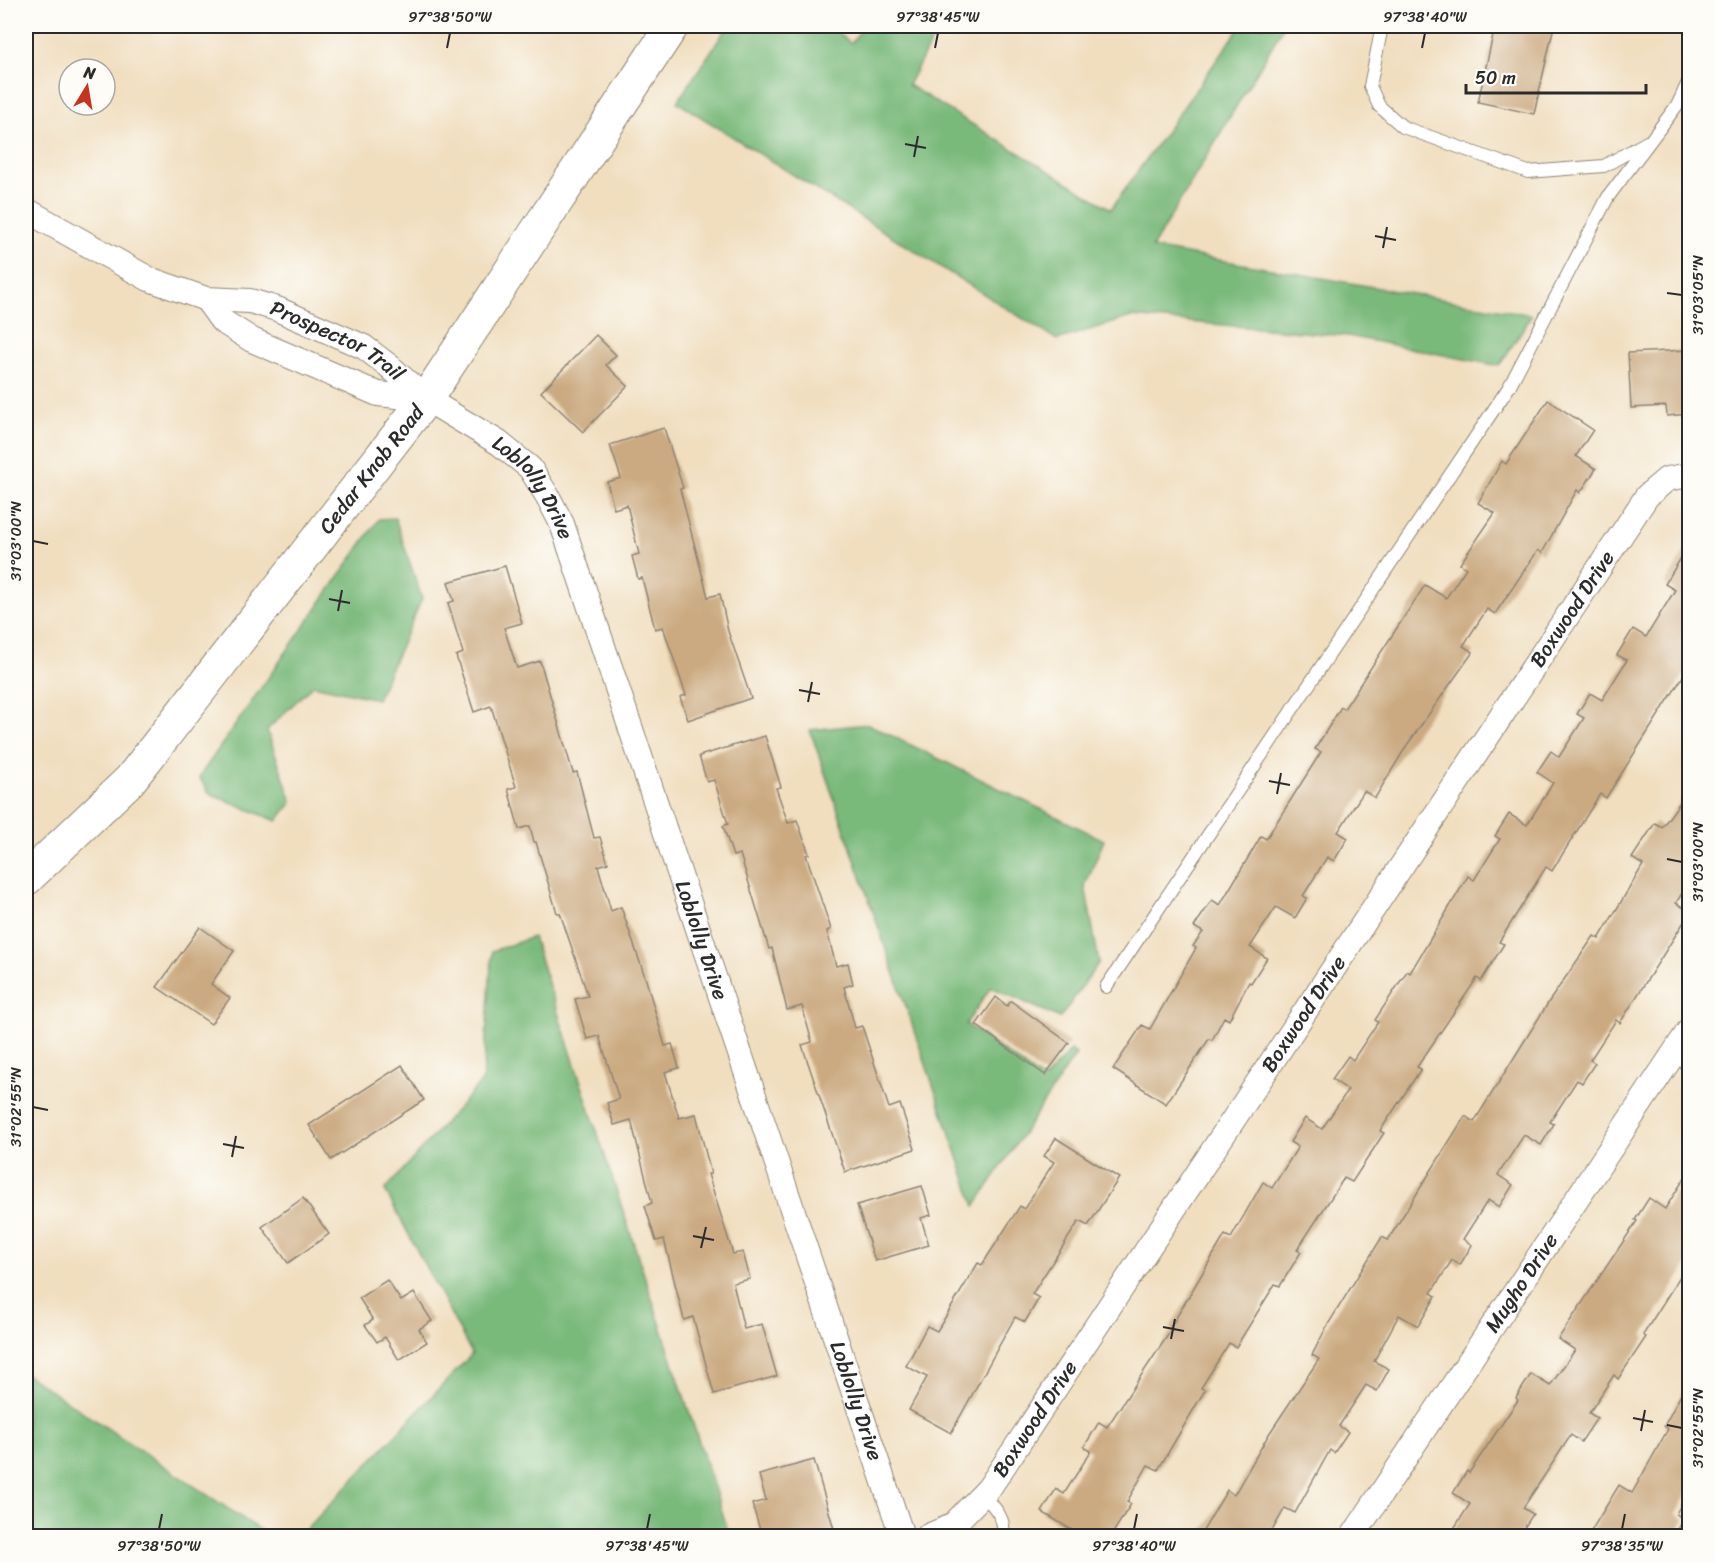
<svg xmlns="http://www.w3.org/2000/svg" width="1715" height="1562" viewBox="0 0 1715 1562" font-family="Sriracha,sans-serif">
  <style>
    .forest { fill: #79b97a; stroke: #527252; stroke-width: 1.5 }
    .building { fill: #cbaa81 }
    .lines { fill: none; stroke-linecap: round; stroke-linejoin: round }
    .lane-casing { stroke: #8e8475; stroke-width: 14 }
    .street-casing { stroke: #8e8475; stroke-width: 26 }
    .secondary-casing { stroke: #8e8475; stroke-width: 35 }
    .lane { stroke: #fff; stroke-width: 12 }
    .street { stroke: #fff; stroke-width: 24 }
    .secondary { stroke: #fff; stroke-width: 33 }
    .ticks { fill: none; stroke: #2b2b2b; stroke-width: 2 }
    .labels { text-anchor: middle; stroke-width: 6; stroke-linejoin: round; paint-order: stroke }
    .street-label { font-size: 21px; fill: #2b2b2b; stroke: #fdfcf7 }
    .neatline { fill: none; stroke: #2b2b2b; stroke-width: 2 }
    .ticks-label { font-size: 15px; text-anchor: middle; fill: #2b2b2b }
  </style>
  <rect width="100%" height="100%" fill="#fdfcf7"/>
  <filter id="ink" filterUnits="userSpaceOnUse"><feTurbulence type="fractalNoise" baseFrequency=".0167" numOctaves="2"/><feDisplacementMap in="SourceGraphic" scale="12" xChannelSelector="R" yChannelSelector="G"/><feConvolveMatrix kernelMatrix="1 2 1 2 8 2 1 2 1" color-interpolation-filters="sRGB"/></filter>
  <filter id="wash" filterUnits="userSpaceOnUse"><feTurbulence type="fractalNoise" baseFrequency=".008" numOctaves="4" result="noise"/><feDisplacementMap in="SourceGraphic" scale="24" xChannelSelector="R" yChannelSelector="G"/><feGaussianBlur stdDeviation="1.35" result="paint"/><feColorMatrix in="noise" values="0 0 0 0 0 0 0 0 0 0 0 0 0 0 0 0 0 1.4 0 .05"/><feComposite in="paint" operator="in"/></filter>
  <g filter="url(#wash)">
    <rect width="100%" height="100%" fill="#f0debf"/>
    <g class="forest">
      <path d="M728 26H829L851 43 864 26H931L937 31 908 85 1111 209 1241 26H1284L1152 248 1532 315 1499 366 1348 336 1131 317 1057 340 677 102Z"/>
      <path d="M395 518 422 599 377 699 313 685 267 730 292 802 277 821 210 794 199 777 379 519Z"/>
      <path d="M868 724 1104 840 1085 886 1099 962 1060 1018 991 987 966 1024 1043 1080 1071 1050 1076 1054 975 1206 810 730Z"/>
      <path d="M533 937 730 1536H300L472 1354 385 1190 483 1080 492 951Z"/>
      <path d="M26 1374 269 1536H26Z"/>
    </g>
    <g id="blocks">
      <g class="building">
        <path d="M1495 26H1554L1534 114 1478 102Z"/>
        <path d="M596 335 616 355 606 365 628 386 583 432 541 392Z"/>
        <path d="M1688 350 1689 414 1667 416 1666 406 1631 408 1628 353Z"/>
        <path d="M1548 400 1593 430 1576 456 1596 469 1580 493 1577 490 1542 553 1538 550 1495 614 1487 609 1463 646 1473 652 1407 745 1375 798 1364 791 1338 832 1348 838 1334 861 1327 857 1303 896 1307 898 1295 918 1276 907 1250 947 1267 958 1251 983 1249 982 1229 1020 1224 1017 1212 1040 1209 1039 1166 1104 1113 1069 1142 1025 1150 1029 1196 948 1193 946 1203 932 1194 927 1212 900 1220 905 1261 836 1266 839 1321 752 1315 749 1341 707 1344 709 1425 585 1446 598 1466 568 1460 564 1495 513 1478 503 1502 461 1506 464Z"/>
        <path d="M664 428 683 488 680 489 708 597 720 594 728 631 751 698 688 720 680 697 686 695 663 627 655 629 642 578 638 579 632 556 639 554 627 505 614 509 607 482 621 478 610 445Z"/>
        <path d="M1689 545V667L1606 798 1600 794 1552 871 1546 867 1499 942 1504 944 1481 981 1477 978 1417 1067 1421 1069 1380 1131 1384 1133 1352 1182 1344 1178 1297 1250 1301 1252 1280 1286 1275 1284 1236 1347 1229 1343 1201 1388 1205 1390 1158 1470 1148 1465 1127 1502 1131 1504 1111 1536H1082L1042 1512 1056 1489 1064 1494 1091 1451 1084 1447 1099 1422 1107 1427 1172 1329 1170 1328 1225 1235 1231 1238 1263 1182 1272 1188 1298 1147 1290 1142 1305 1118 1322 1129 1348 1090 1332 1079 1348 1056 1353 1060 1378 1022 1375 1020 1407 971 1410 973 1468 876 1474 880 1500 839 1495 836 1509 814 1527 825 1553 783 1537 772 1551 751 1559 757 1584 718 1577 714 1590 693 1602 700 1627 660 1617 655 1633 629 1646 637 1675 590 1665 584Z"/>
        <path d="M505 566 522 623 504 628 517 668 540 661 573 773 577 772 594 838 600 837 608 863 598 866 611 911 621 907 646 980 665 1046 672 1044 679 1068 665 1072 679 1118 696 1114 711 1174H708L733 1254 743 1252 750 1279 733 1283 744 1329 762 1324 777 1376 714 1394 693 1317 684 1320 664 1239 656 1241 645 1206 652 1203 631 1120 614 1125 607 1103 619 1099 599 1036 587 1039 575 999 588 996 560 913H557L536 842H534L530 826 519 829 508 789 516 787 491 706 474 712 456 656 463 653 448 603 454 601 448 582Z"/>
        <path d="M765 736 781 787 776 788 788 823 797 820 809 854 806 855 831 929 827 931 836 966 848 963 853 984 844 987 855 1028 862 1026 889 1108 900 1104 915 1149 845 1172 802 1045 812 1042 802 1006 787 1010 772 948 769 949 740 854 733 856 723 826 728 824 714 780 707 782 699 756Z"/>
        <path d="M1689 790V882L1676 903 1689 911V914L1620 1023 1616 1020 1590 1060 1595 1063 1582 1083 1577 1080 1550 1122 1554 1124 1541 1145 1524 1135 1498 1175 1513 1185 1499 1207 1488 1200 1463 1239 1472 1245 1460 1265 1452 1260 1431 1293 1436 1296 1418 1326 1399 1315 1374 1361 1389 1369 1377 1391 1366 1385 1339 1426 1348 1432 1334 1453 1330 1450 1295 1513 1285 1508 1269 1536H1200L1227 1490 1234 1495 1269 1434 1319 1359 1312 1355 1327 1326 1382 1237 1388 1240 1465 1116 1474 1122 1550 1000 1594 936 1599 939 1643 865 1632 858 1655 823 1662 827Z"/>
        <path d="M200 927 234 951 211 984 230 998 211 1024 157 987Z"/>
        <path d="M996 997 1007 1006 1011 1001 1069 1043 1045 1075 976 1025Z"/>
        <path d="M402 1065 424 1100 331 1160 309 1125Z"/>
        <path d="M1056 1138 1119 1178 1088 1226 1079 1221 1032 1294 1039 1298 1025 1322 1015 1317 951 1433 909 1410 927 1377 906 1366 927 1326 937 1331 978 1263 982 1265 1020 1206 1024 1209 1054 1162 1044 1156Z"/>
        <path d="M1689 1171V1262L1643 1335 1646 1337 1618 1379 1614 1375 1589 1413 1597 1418 1581 1442 1571 1435 1523 1508 1533 1514 1519 1536H1449L1470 1504 1453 1493 1467 1471 1469 1473 1518 1400 1516 1398 1531 1374 1550 1386 1575 1350 1558 1339 1637 1221 1635 1220 1649 1198 1665 1209Z"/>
        <path d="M922 1186 931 1215 921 1218 929 1245 875 1261 857 1205Z"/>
        <path d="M303 1198 329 1234 288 1263 262 1227Z"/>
        <path d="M387 1280 401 1301 414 1293 432 1321 419 1329 427 1342 399 1360 385 1337 377 1342 365 1325 373 1320 359 1298Z"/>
        <path d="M1689 1380V1489L1676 1514 1684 1519 1674 1536H1588L1619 1485 1632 1493 1668 1429 1664 1426Z"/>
        <path d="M814 1460 836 1536H762L752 1504 766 1500 759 1475Z"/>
      </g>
    </g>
  </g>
  <g filter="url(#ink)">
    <use href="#blocks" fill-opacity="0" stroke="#8e8475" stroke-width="1.5"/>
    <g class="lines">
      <g class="lane-casing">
        <g id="lane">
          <path d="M1382 26 1370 86 1379 106 1403 127 1528 172 1604 166 1647 142"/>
          <path d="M1106 987 1509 387 1608 197 1678 104 1690 78"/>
          <path d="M983 1494C993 1506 1008 1520 1002 1536"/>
        </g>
      </g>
      <g class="street-casing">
        <g id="street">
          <path id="s1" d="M26 210 149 279 206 299 250 301 277 309 364 347 389 366 426 399 499 443 530 468 548 497 562 524 902 1536"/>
          <path d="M206 299 222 321 252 340 378 394 426 399"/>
          <path id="s2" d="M928 1536 952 1526 989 1488 1647 496 1667 479 1690 475"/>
          <path id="s3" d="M1353 1536 1690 1029"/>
        </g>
      </g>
      <g class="secondary-casing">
        <g id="secondary">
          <path id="s4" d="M26 879 130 780 426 399 672 26"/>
        </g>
      </g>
      <use href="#lane" class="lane"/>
      <use href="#street" class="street"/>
      <use href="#secondary" class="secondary"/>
    </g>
  </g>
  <path class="ticks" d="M447 48 450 33M935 48 938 33M1422 48 1425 33M905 144 926 148M914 157 918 136M1375 236 1396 240M1383 248 1387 227M1667 293 1682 295M33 541 48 544M329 599 350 603M338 611 342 590M799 690 820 694M808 702 812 682M1269 781 1290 785M1277 794 1281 773M1667 859 1682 862M33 1107 48 1110M223 1144 244 1148M232 1157 236 1136M693 1236 714 1240M701 1248 706 1227M1163 1327 1184 1331M1171 1339 1175 1319M1633 1418 1653 1422M1667 1425 1682 1428M1641 1431 1645 1410M159 1529 162 1514M647 1529 650 1514M1134 1529 1137 1514M1622 1529 1625 1514"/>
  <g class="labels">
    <g class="street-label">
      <text dy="7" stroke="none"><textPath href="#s1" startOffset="342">Prospector Trail</textPath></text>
      <text dy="7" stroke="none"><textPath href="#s4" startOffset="537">Cedar Knob Road</textPath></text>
      <text dy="7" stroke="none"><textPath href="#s1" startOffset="592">Loblolly Drive</textPath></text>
      <text dy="7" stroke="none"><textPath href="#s2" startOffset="1134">Boxwood Drive</textPath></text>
      <text dy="7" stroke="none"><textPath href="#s1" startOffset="1078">Loblolly Drive</textPath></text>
      <text dy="7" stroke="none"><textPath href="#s2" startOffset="648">Boxwood Drive</textPath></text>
      <text dy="7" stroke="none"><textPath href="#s3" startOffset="304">Mugho Drive</textPath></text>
      <text dy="7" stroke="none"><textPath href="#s1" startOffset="1564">Loblolly Drive</textPath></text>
      <text dy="7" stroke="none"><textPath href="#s2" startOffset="162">Boxwood Drive</textPath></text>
    </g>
  </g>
  <rect width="1715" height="1562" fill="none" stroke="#fdfcf7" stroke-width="66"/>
  <g transform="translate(87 87) rotate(11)"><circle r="28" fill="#fdfcf7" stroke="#a9a8a5" stroke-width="1.5"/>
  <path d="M0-4.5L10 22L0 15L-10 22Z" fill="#c8321e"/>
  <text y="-9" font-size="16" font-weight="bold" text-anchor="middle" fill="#2b2b2b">N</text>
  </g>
  <path d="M1466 84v9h180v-9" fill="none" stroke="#2b2b2b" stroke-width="3"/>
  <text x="1475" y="84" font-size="18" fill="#2b2b2b" stroke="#fdfcf7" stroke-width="4.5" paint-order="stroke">50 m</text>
  <rect x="33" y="33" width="1649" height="1496" class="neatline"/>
  <g class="ticks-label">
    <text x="450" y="22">97°38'50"W</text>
    <text x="938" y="22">97°38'45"W</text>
    <text x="1425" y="22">97°38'40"W</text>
    <text transform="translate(1698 295) rotate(-90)" y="5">31°03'05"N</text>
    <text transform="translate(16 541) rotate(-90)" y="5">31°03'00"N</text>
    <text transform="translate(1698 862) rotate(-90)" y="5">31°03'00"N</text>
    <text transform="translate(16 1107) rotate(-90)" y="5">31°02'55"N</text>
    <text transform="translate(1698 1428) rotate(-90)" y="5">31°02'55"N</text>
    <text x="159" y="1551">97°38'50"W</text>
    <text x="647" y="1551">97°38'45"W</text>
    <text x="1134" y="1551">97°38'40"W</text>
    <text x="1622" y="1551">97°38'35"W</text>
  </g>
</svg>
